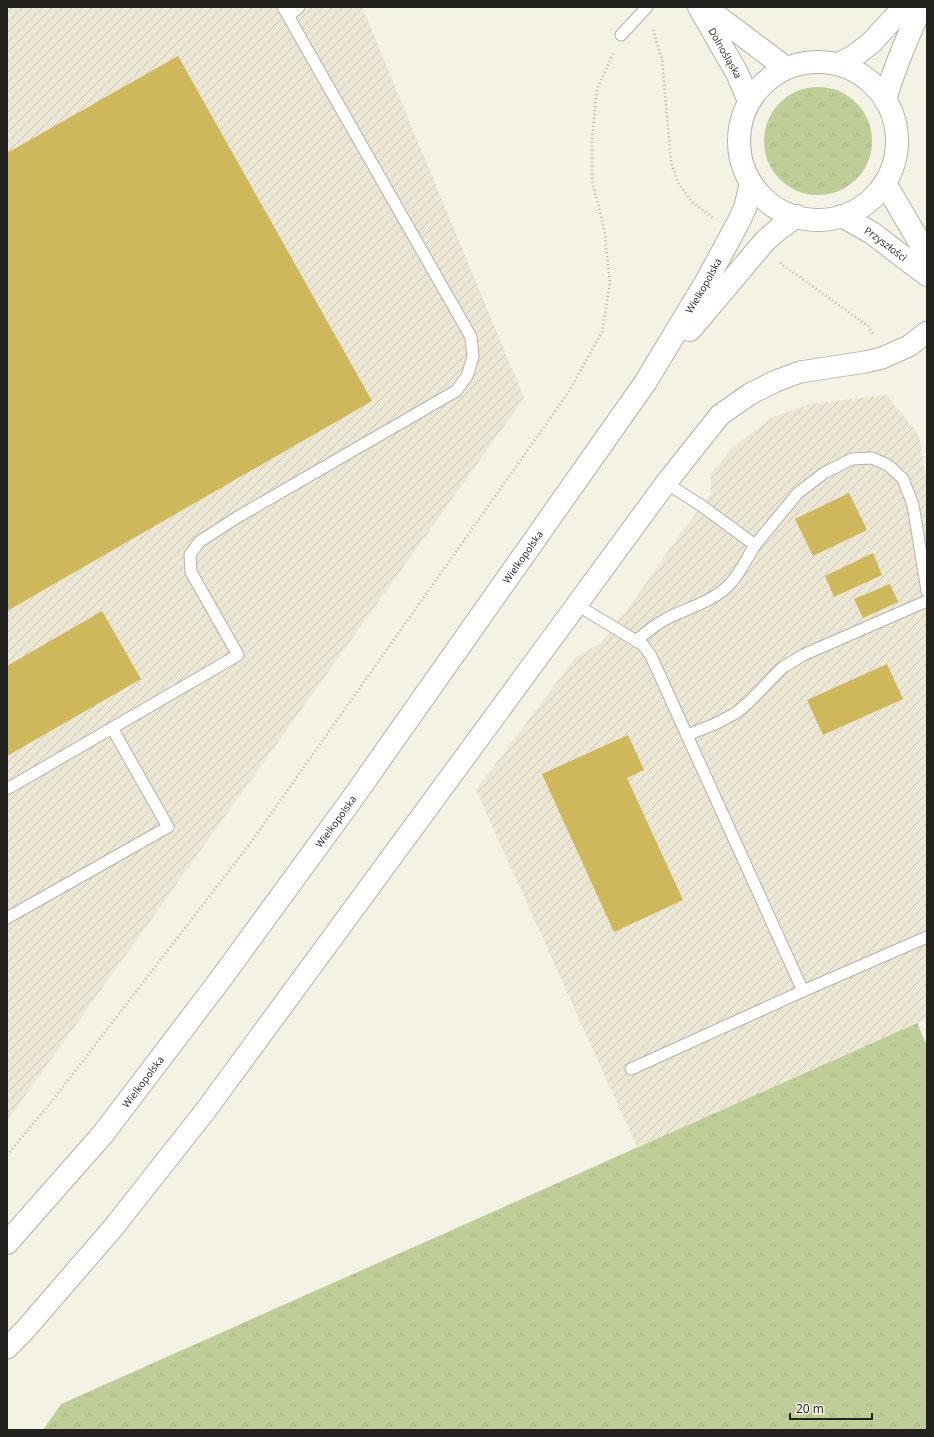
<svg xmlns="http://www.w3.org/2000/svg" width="934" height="1437" viewBox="0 0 934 1437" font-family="'Open Sans',sans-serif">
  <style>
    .industrial { fill: url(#industrial-furrows) }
    .grass { fill: url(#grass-tufts) }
    .building { fill: #cfb85c }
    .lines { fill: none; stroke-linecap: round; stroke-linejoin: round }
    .lane-casing { stroke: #b4b2a6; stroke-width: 13 }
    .street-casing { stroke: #b4b2a6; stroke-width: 23 }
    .secondary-casing { stroke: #b4b2a6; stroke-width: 24 }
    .path { stroke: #b2afa6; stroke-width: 2.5; stroke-dasharray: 1 3; stroke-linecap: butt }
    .lane { stroke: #fff; stroke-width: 11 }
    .street { stroke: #fff; stroke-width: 21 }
    .secondary { stroke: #fff; stroke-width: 22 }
    .labels { text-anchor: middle; stroke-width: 3; stroke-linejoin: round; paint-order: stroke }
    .street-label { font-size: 10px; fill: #22211d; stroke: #f4f1e5 }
  </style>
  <defs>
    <pattern id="industrial-furrows" width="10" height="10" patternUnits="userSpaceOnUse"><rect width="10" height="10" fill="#ece7d4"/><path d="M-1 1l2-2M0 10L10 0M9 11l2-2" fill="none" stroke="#cac6b6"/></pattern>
    <pattern id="grass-tufts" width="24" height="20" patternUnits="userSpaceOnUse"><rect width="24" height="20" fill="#bfce98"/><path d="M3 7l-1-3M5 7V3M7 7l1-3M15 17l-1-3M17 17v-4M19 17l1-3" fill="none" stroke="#a4b183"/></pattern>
  </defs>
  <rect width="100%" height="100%" fill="#f4f1e5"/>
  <g class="industrial">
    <path d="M7 7H362L524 398 7 1121Z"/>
    <path d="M886 395 919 435 927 483V1018L637 1147 476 790 576 657 601 643 622 617 681 533 711 494V474L732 448 773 417 810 404Z"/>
  </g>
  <g class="grass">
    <circle cx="818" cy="141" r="54"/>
    <path d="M917 1023 927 1046V1430H43L61 1404Z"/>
  </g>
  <g class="building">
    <path d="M178 56 372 401 7 611V153Z"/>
    <path d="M849 493 867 530 813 556 795 519Z"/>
    <path d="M873 553 882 575 834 597 825 576Z"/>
    <path d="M890 584 898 602 863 618 854 599Z"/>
    <path d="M102 611 141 679 7 756V666Z"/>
    <path d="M887 664 903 699 823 735 807 700Z"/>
    <path d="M628 735 644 770 627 778 683 900 614 932 542 774Z"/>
  </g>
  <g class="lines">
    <g class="lane-casing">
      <g id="lane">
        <path d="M289 16 299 7"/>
        <path d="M621 35 647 7"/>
        <path d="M666 483 702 506 755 545 798 493 824 473 852 459 872 458 888 465 903 479 913 505 927 591"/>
        <path d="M577 605 643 645 651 656 803 991 927 937"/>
        <path d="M636 641C646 632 655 625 666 619 687 608 713 602 730 584 740 573 747 558 755 545"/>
        <path d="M687 735 715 724 736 713 749 702 782 668 803 655 927 601"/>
        <path d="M7 789 238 655 191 572 190 555 199 542 236 518 456 391 467 376 473 357 471 337 283 7"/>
        <path d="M7 918 168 827 112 728"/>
        <path d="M631 1069 803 991"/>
      </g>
    </g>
    <g class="street-casing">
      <path id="street" d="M7 1348 24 1331 113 1228 206 1110 666 483 720 415 750 394 776 381 800 372 865 362 882 358 909 346 927 332"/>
    </g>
    <g class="secondary-casing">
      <g id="secondary">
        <path id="s1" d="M699 7 737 73 749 101"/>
        <path d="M705 7 786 68"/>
        <circle cx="818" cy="141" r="79"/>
        <path d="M839 64 854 56 871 43 904 7"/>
        <path d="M885 100C894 68 907 38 921 7"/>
        <path d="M885 183 927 255"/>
        <path id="s2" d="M842 216 872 233 927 275"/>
        <path d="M690 330 765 241 780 228 797 216"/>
        <path id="s3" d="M7 1243 103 1134 220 980 352 799 645 383 706 282 738 223 745 208 751 183"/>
      </g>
    </g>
    <g class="path">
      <path d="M653 30 662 59 671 163 679 184 692 202 713 218"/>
      <path d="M780 263 868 326 874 335"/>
      <path d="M7 1155 49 1105 251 842 568 393 602 332 610 283 604 228 592 181V140L597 89 614 52"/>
    </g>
    <use href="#lane" class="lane"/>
    <use href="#street" class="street"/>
    <use href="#secondary" class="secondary"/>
  </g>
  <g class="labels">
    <g class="street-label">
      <text dy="4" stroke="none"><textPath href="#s1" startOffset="53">Dolnośląska</textPath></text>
      <text dy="4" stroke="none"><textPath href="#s2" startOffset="52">Przyszłości</textPath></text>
      <text dy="4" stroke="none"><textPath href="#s3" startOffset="1185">Wielkopolska</textPath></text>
      <text dy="4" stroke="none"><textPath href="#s3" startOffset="859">Wielkopolska</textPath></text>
      <text dy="4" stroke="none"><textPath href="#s3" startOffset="535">Wielkopolska</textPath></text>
      <text dy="4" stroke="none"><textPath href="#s3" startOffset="211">Wielkopolska</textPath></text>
    </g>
  </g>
  <rect width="934" height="1437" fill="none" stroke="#22211d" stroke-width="16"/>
  <path d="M790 1413v6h82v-6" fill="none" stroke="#22211d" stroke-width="2"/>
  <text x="796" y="1413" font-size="12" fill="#22211d" stroke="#f4f1e5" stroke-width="3" paint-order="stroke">20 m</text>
</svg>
